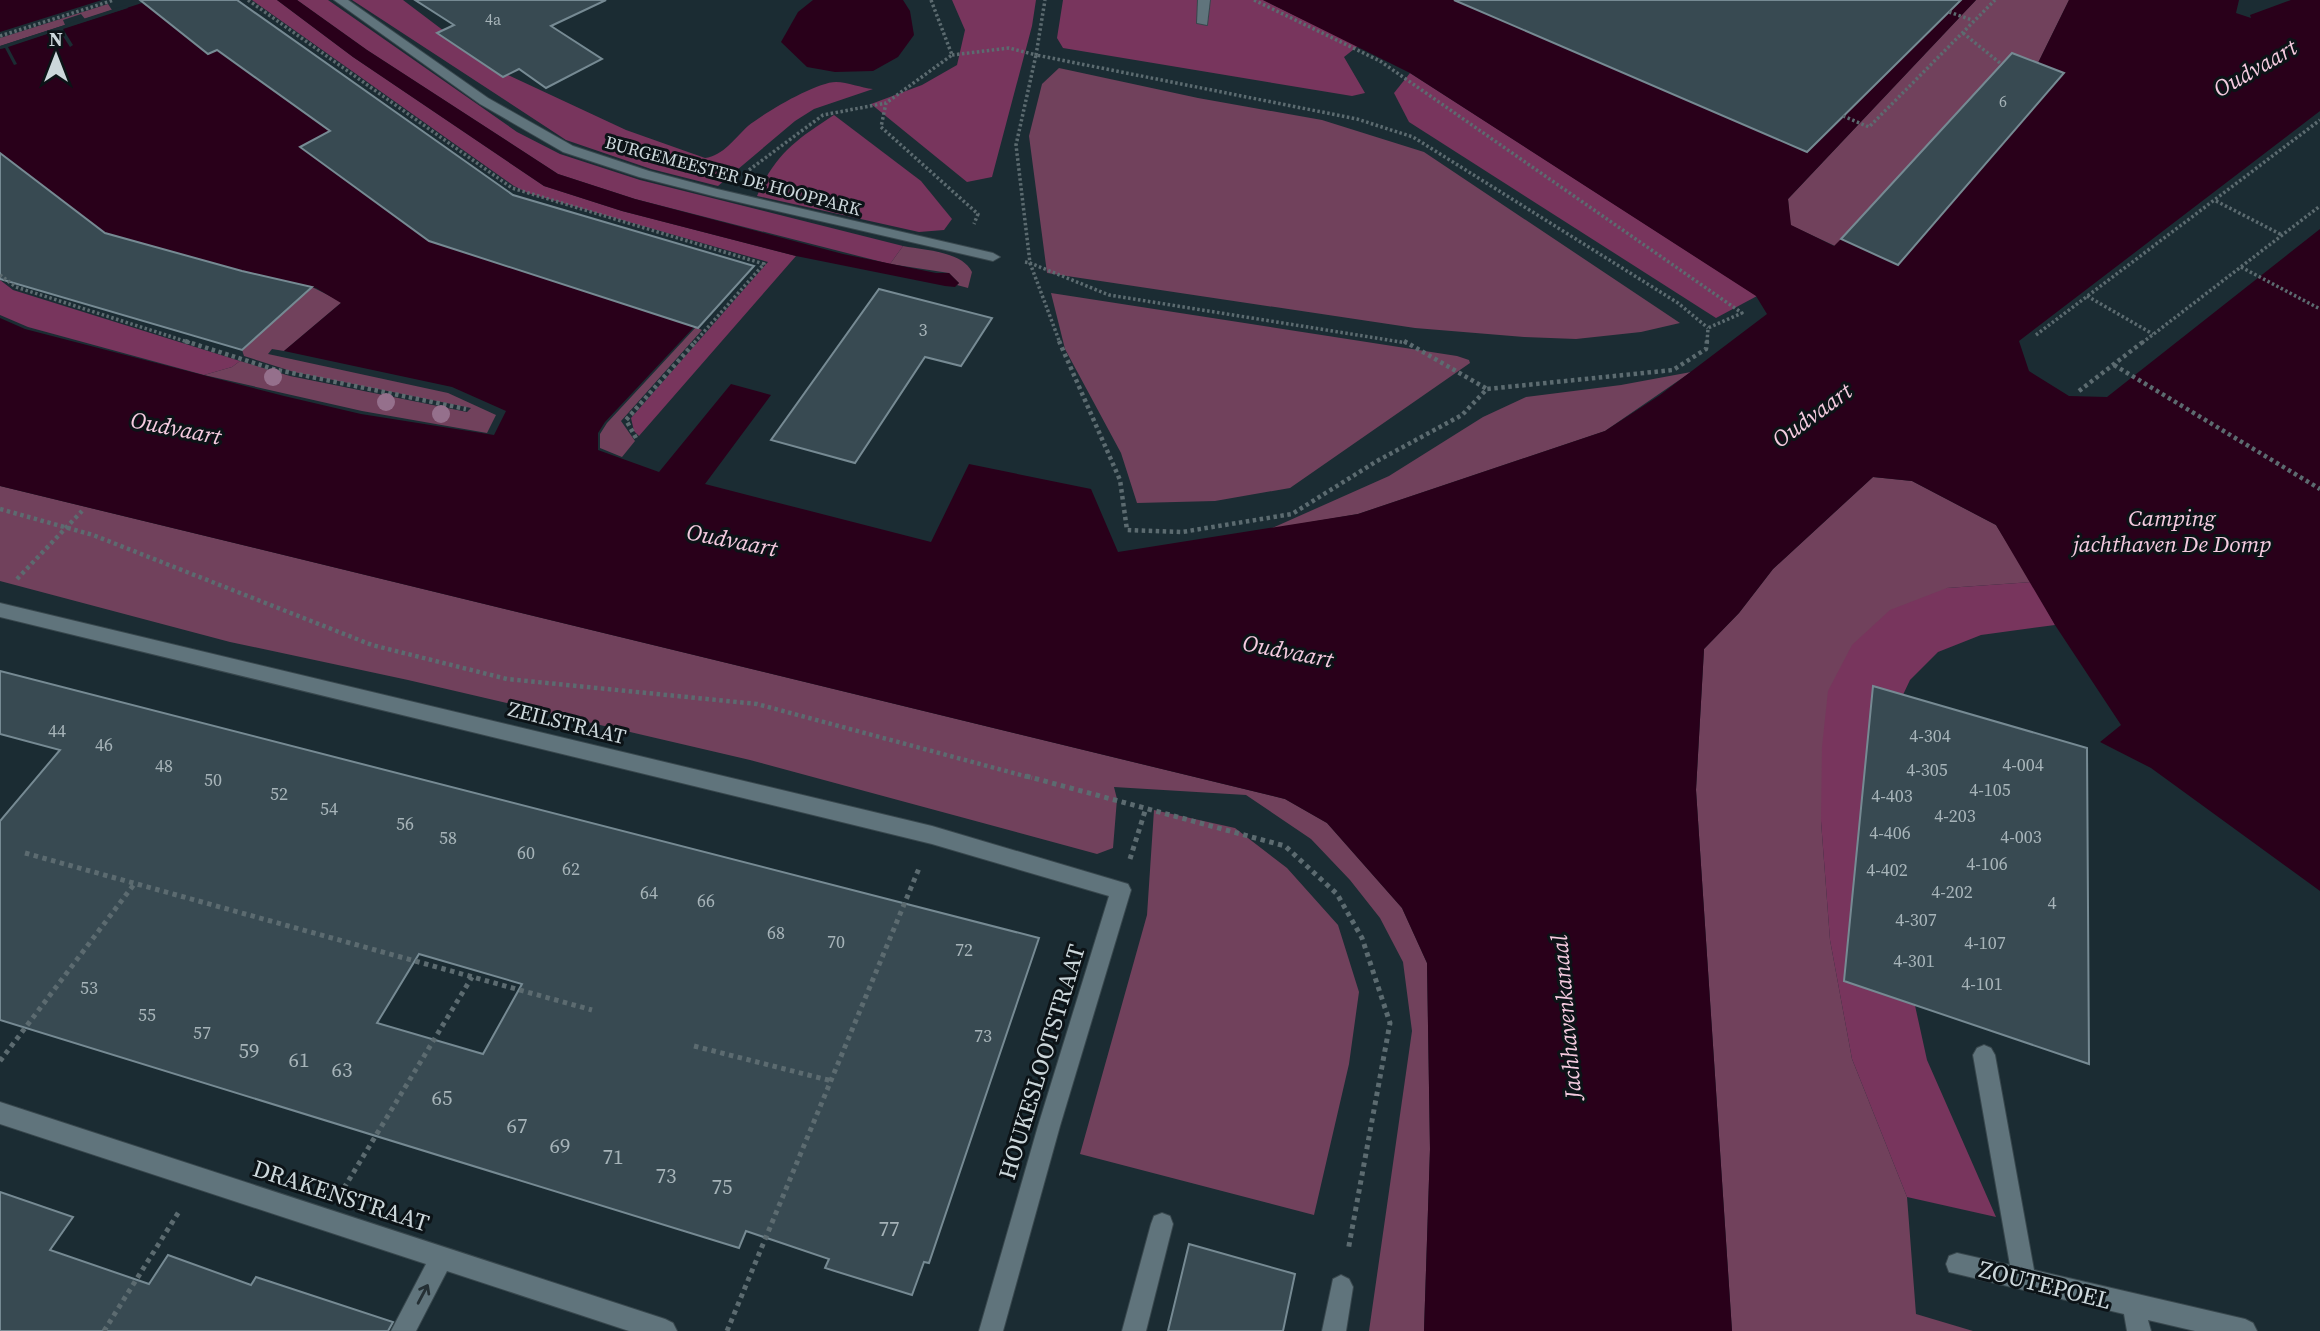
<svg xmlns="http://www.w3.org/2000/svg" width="2320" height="1331" viewBox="0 0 2320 1331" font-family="'Source Serif 4',serif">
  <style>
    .green { fill: #71415c }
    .forest { fill: #78355d }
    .water { fill: #29001a }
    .pier { fill: #1b2c33 }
    .building { fill: #384a52; stroke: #768a93; stroke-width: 2; fill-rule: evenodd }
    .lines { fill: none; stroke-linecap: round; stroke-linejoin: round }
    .minor-casing { stroke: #38474d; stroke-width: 2 }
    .path-far2 { stroke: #5c6b70; stroke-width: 3.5; stroke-dasharray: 2.5 2.5; stroke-linecap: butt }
    .path-far1 { stroke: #5c6b70; stroke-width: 4.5; stroke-dasharray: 3.5 3.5; stroke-linecap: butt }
    .path { stroke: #5c6b70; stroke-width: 5; stroke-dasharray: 4.5 4.5; stroke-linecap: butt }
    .minor { fill: #60747c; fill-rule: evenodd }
    .tree { fill: #95708c }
    .oneway { stroke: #253035 }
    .labels { text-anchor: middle; stroke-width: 6; stroke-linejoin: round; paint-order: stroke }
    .far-number-label { font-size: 16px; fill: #a7b4b9 }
    .far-street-label { font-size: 18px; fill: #ccd7db; stroke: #0c1317 }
    .number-label { font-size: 18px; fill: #a7b4b9 }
    .street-label { font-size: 21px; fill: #ccd7db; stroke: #0c1317 }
    .near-number-label { font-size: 21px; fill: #a7b4b9 }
    .water-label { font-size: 23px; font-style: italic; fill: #f5cbe0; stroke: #0c1317 }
    .near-street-label { font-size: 24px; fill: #ccd7db; stroke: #0c1317 }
  </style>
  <rect width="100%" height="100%" fill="#1b2c33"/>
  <g class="green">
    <path d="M1976 0H2069L2038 63 2012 53 1835 246 1790 225 1788 199Z"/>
    <path d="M108 4 112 10 85 19 81 14 63 20 65 25 0 46V38Z"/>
    <path d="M1059 68 1198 98 1322 120 1424 152 1680 323 1641 332 1576 339 1524 337 1415 328 1047 273 1029 136 1042 84Z"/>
    <path d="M903 246C923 250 962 251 972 272L968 288 957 285 959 283 949 273 890 264Z"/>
    <path d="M312 287 342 302 284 351 272 349 268 354 448 393 496 415 487 433 362 411 204 375 232 367 240 361 290 376 467 412 471 408 294 372 244 356 242 350Z"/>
    <path d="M1051 293 1457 356 1469 360 1470 363 1290 488 1215 501 1137 503 1121 453 1065 349Z"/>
    <path d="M696 327 702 330 621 421 635 441 622 457 600 448V434L607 423Z"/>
    <path d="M1691 372 1605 431 1358 514 1270 529 1389 476 1483 417 1526 397 1621 385Z"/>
    <path d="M1873 477 1912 481 1996 525 2032 582 1947 588 1821 821 1830 940 1852 1059 1907 1197 1916 1314 1973 1331H1732L1696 790 1704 649 1739 613 1773 569Z"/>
    <path d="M0 486 1285 799 1327 823 1402 908 1427 963 1430 1149 1424 1331H1369L1412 1031 1403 962 1380 918 1350 880 1311 839 1246 795 1114 787 1117 799 1113 848 1097 854 750 760 408 680 230 642 0 581Z"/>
    <path d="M1154 810 1235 828 1287 868 1338 925 1359 992 1349 1064 1314 1215 1080 1154 1147 915Z"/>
  </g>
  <g class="forest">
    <path d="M252 0H277L353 57 544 186 622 211 796 256 639 436 634 431 631 418 768 262 528 193 514 186Z"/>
    <path d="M297 0H328L517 132 560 154 640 180 903 246 890 264 635 199 558 174 367 50Z"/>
    <path d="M352 0H403L493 68 626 130 705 158C723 156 735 138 748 126 764 113 816 82 836 82 848 82 861 88 873 89L814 109 795 121 718 186 651 169 566 140Z"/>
    <path d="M952 0H1036L1032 26 992 177 967 182 871 104 922 85 957 65 965 30Z"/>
    <path d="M1063 0H1263L1358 46 1344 57 1365 93 1352 96 1063 48 1057 38Z"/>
    <path d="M1410 73 1757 296 1716 318 1409 122 1394 93Z"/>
    <path d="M834 115 921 181 952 219 944 230 919 232 757 196C775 154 797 139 834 115Z"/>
    <path d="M0 280 13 290 240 361 232 367 204 375 28 327 0 315Z"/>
    <path d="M2032 582 2055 625 1981 635 1938 652 1910 680 1893 716 1903 951 1927 1060 1996 1217 1907 1197 1852 1059 1830 940 1821 821 1822 747 1828 691 1852 645 1890 610 1947 588Z"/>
  </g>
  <g class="water">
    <path d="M0 0H102L0 32Z"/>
    <path d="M160 0H238L488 178 493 189 754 266 698 328 694 327 605 422 598 433V450L659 472 731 384 771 395 705 484 931 542 969 464 1091 489 1118 552 1358 514 1605 431 1660 395 1767 314 1756 296 1410 73 1263 0H1976L1788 199 1791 225 1834 246 1841 239 1898 265 2064 73 2038 63 2069 0H2239L2236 13 2251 18 2250 15 2291 0H2320V111L2019 341 2029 371 2069 396 2107 397 2320 229V891L2151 768 2100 742 2121 725 2055 625 1996 525 1912 481 1873 477 1773 569 1739 613 1704 649 1696 790 1732 1331H1424L1430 1149 1427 963 1402 908 1327 823 1285 799 0 486V318L25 329 284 396 361 414 494 435 506 411 452 387 284 351 341 303 316 288 311 287 242 350 21 285 0 269V49L142 3 146 6Z"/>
    <path d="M277 0H297L367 50 558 174 635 199 843 254 936 273H949L959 283 955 287 945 286 796 256 622 211 544 186 353 57Z"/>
    <path d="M813 0H903L910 11 914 35 898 57 873 71 835 72 807 67 781 42 798 12Z"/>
  </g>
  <path class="pier" d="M126 5 128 8 63 29 73 45 70 47 59 30 8 47 17 64 14 65 5 48 0 49V46Z"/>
  <g class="building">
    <path d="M140 0H237L513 195 754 266 698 328 429 241 300 147 330 131 217 50 208 54Z"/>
    <path d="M415 0H606L551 26 602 59 546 88 519 69 503 77 437 33 454 25Z"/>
    <path d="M1454 0H1961L1807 152Z"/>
    <path d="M2012 53 2064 73 1898 265 1841 239Z"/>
    <path d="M0 153 105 233 242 271 312 287 242 350 0 279Z"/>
    <path d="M879 289 992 318 961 366 925 357 855 463 771 440Z"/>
    <path d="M0 671 1039 938 929 1263 924 1262 912 1295 825 1268 829 1259 746 1231 739 1248 0 1020V821L60 750 0 734ZM419 954 522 984 483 1054 377 1023Z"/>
    <path d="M1873 686 2087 748 2089 1064 1844 981Z"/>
    <path d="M0 1192 73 1217 50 1250 149 1284 168 1255 251 1285 256 1277 393 1322 388 1331H0Z"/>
    <path d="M1189 1244 1295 1274 1283 1331H1168Z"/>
  </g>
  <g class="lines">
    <g class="minor-casing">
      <g id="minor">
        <path d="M334 0H348L488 98 573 146 649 171 717 189 993 253 1000 257 993 261 717 197 639 177 563 152 480 104Z"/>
        <path d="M1198 0H1210L1207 25 1197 23Z"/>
        <path d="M0 603 932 826 1128 884 1131 890 1060 1126 1003 1331H979L1038 1126 1109 896 932 844 0 617Z"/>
        <path d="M1984 1045 1991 1048 1995 1055 2034 1270 2245 1319 2253 1323 2257 1331H2195L2148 1320 2151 1331H2127L2124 1314 1949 1272 1946 1264 1949 1256 1957 1253 2010 1265 1973 1055 1977 1048Z"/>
        <path d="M0 1102 665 1319 673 1323 677 1331H629L447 1271 416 1331H391L426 1264 0 1124Z"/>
        <path d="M1162 1213 1170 1216 1173 1224 1146 1331H1122L1151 1224 1154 1216Z"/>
        <path d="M1341 1275 1349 1279 1353 1287 1346 1331H1322L1333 1279Z"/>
      </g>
    </g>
    <g class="path-far2">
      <path d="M248 0 512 188 764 264 694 343"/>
      <path d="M931 0 952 55 886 103 881 127 978 214 974 224"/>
      <path d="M1254 0 1380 61 1742 313 1708 328 1707 343"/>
      <path d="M1949 12 1972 20"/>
      <path d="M1963 33 2000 63"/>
      <path d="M0 36 114 0"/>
      <path d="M952 55 1009 48 1036 55 1045 0"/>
      <path d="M1843 116 1869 127 1995 0"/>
      <path d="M749 170 823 115 886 103"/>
      <path d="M2216 201 2282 235"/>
      <path d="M1025 262 1030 263 1060 343"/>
      <path d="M2241 267 2320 309"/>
      <path d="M0 275 16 287 191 343"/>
      <path d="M2087 296 2153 334"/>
      <path d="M2036 335 2320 120"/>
      <path d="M1407 343 1109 295 1030 263 1016 145 1036 55 1357 119 1413 137 1678 303 1708 328"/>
      <path d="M2142 343 2320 206"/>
    </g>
    <g class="path-far1">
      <path d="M185 341 273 369 466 409"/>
      <path d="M1059 341 1120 480 1127 530 1182 532 1292 514 1377 461 1462 415 1487 389 1673 370 1706 349 1707 341"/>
      <path d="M1404 341 1487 389"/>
      <path d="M2114 365 2320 489"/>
      <path d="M2079 391 2144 341"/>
      <path d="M636 438 626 420 696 341"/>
      <path d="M0 509 93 535 372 645 507 679 757 704 1032 778"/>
      <path d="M17 579 82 511"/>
    </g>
    <g class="path">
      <path d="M1026 776 1285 846 1337 894 1362 938 1390 1023 1348 1251"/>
      <path d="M25 853 592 1010"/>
      <path d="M1130 859 1146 808"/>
      <path d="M694 1046 832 1081"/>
      <path d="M0 1061 135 883"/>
      <path d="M344 1188 472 977"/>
      <path d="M104 1331 180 1210"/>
      <path d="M727 1331 920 866"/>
    </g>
    <use href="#minor" class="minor"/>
  </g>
  <g class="tree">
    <circle cx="273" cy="377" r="9"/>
    <circle cx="386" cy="402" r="9"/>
    <circle cx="441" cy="414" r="9"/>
  </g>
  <defs><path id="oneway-shaft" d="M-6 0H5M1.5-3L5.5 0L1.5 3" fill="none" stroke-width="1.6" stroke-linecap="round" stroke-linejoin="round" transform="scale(1.75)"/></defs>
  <use class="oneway" href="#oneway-shaft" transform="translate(423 1294) rotate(-62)"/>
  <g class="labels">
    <g class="far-number-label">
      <text x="493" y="25">4a</text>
      <text x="2003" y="107">6</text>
    </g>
    <g class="far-street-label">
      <text transform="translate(733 176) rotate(15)" y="6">BURGEMEESTER DE HOOPPARK</text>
    </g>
    <g class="number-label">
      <text x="923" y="336">3</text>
      <text x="57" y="737">44</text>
      <text x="1930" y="742">4-304</text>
      <text x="104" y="751">46</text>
      <text x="2023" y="771">4-004</text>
      <text x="164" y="772">48</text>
      <text x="1927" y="776">4-305</text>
      <text x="213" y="786">50</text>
      <text x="1990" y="796">4-105</text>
      <text x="279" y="800">52</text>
      <text x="1892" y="802">4-403</text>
      <text x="329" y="815">54</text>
      <text x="1955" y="822">4-203</text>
      <text x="405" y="830">56</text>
      <text x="1890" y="839">4-406</text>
      <text x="2021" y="843">4-003</text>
      <text x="448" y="844">58</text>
      <text x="526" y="859">60</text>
      <text x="1987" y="870">4-106</text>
      <text x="571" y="875">62</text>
      <text x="1887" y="876">4-402</text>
      <text x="1952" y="898">4-202</text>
      <text x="649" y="899">64</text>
      <text x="706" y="907">66</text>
      <text x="2052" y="909">4</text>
      <text x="1916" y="926">4-307</text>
      <text x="776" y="939">68</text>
      <text x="836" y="948">70</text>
      <text x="1985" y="949">4-107</text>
      <text x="964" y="956">72</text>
      <text x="1914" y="967">4-301</text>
      <text x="1982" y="990">4-101</text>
      <text x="89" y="994">53</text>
      <text x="147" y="1021">55</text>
      <text x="202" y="1039">57</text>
      <text x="983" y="1042">73</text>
    </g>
    <g class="street-label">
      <text transform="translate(567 723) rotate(14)" y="7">ZEILSTRAAT</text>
    </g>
    <g class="near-number-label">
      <text x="249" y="1058">59</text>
      <text x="299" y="1067">61</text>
      <text x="342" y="1077">63</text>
      <text x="442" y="1105">65</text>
      <text x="517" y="1133">67</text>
      <text x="560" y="1153">69</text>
      <text x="613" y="1164">71</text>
      <text x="666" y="1183">73</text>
      <text x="722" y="1194">75</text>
      <text x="889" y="1236">77</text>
    </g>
    <g class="water-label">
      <text transform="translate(2255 68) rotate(-30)" y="8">Oudvaart</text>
      <text transform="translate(1812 415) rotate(-36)" y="8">Oudvaart</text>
      <text transform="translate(176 428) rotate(11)" y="8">Oudvaart</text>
      <text x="2172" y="526">Camping<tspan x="2172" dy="26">jachthaven De Domp</tspan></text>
      <text transform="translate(732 540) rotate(11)" y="8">Oudvaart</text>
      <text transform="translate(1288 651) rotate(11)" y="8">Oudvaart</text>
      <text transform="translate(1566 1017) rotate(-95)" y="8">Jachhavenkanaal</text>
    </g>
    <g class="near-street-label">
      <text transform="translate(1042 1062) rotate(-73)" y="8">HOUKESLOOTSTRAAT</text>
      <text transform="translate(341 1196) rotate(18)" y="8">DRAKENSTRAAT</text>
      <text transform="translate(2045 1285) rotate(14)" y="8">ZOUTEPOEL</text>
    </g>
  </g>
  <g transform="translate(56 56)" stroke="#0c1317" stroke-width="5" paint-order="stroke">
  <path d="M0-5L12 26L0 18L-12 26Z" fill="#ccd7db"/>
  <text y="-10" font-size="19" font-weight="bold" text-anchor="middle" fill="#ccd7db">N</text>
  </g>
</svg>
